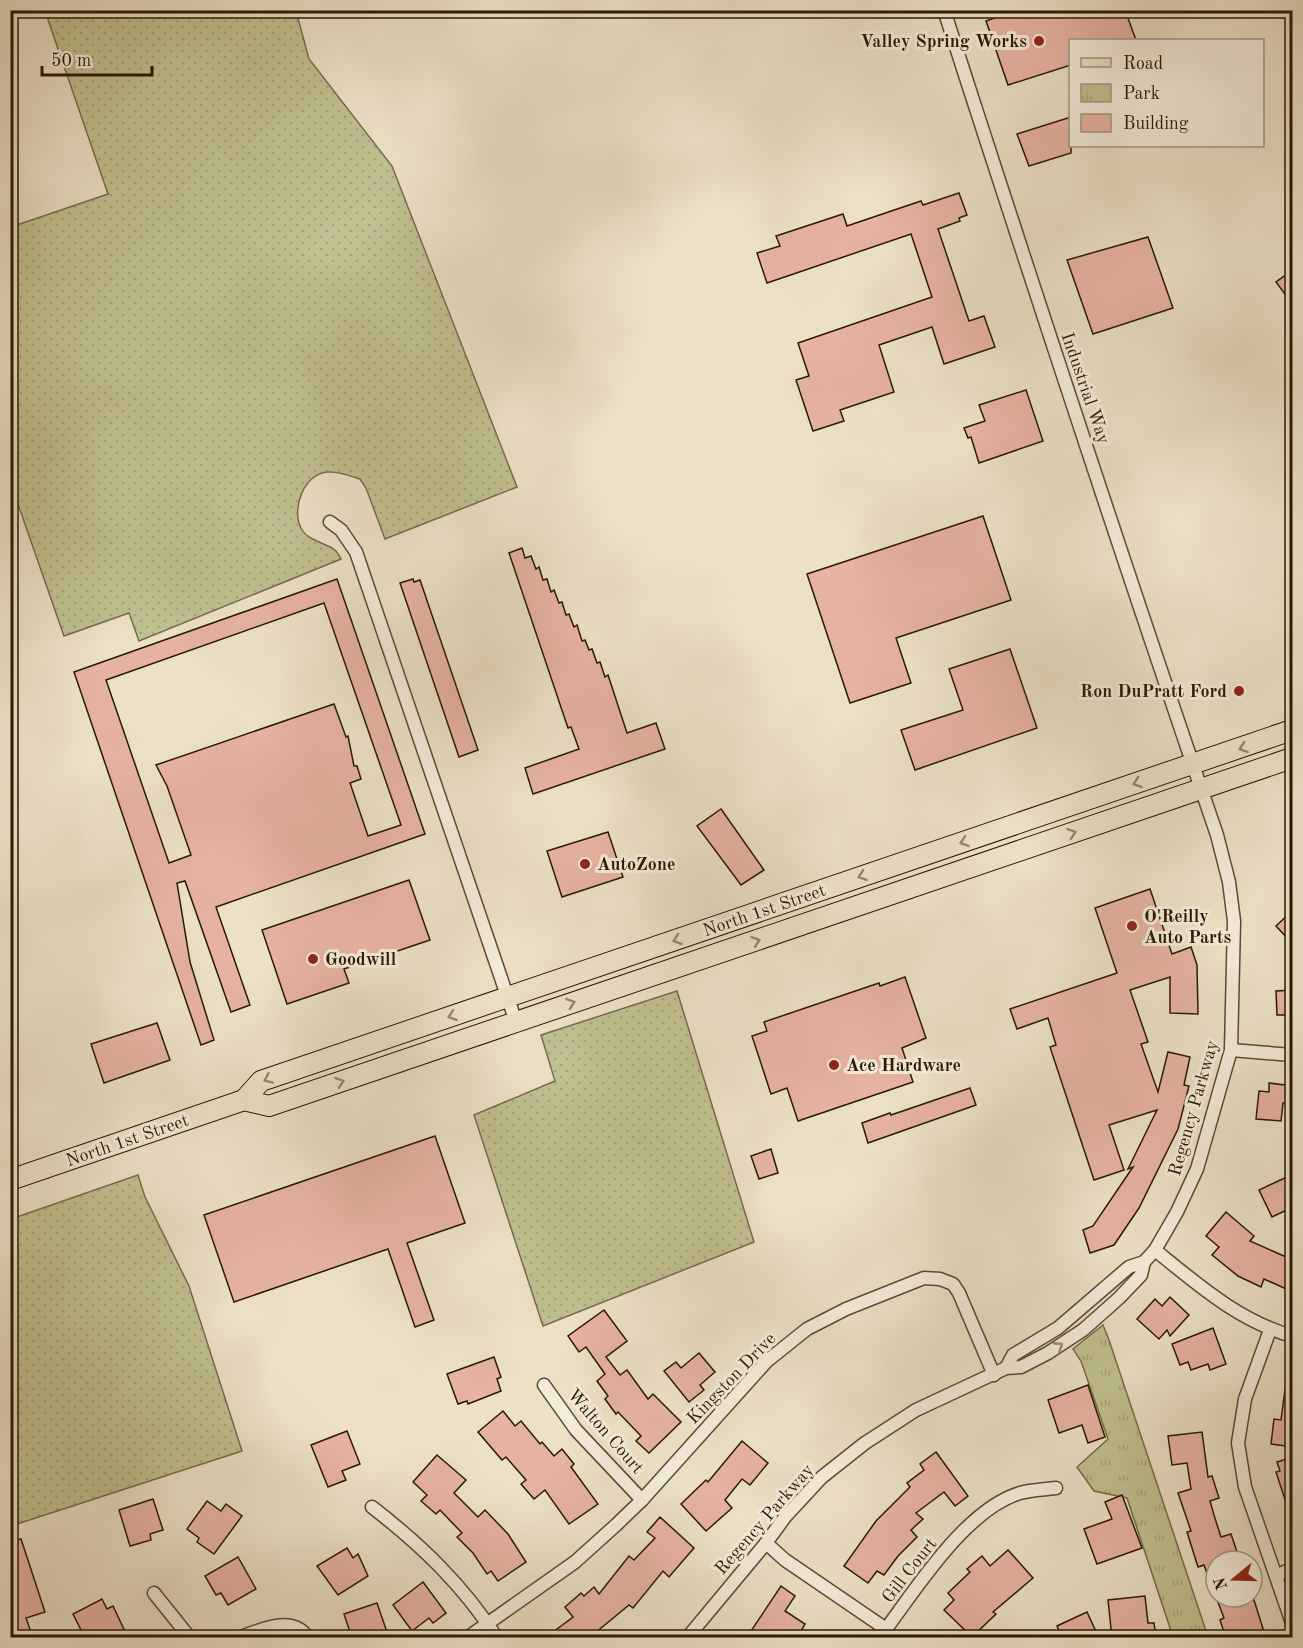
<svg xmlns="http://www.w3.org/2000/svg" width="1303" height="1648" viewBox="0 0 1303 1648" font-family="'Old Standard TT',serif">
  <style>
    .grass { fill: url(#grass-dots); stroke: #766c48; stroke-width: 1.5 }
    .park { fill: url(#park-tufts); stroke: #766c48; stroke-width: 1.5 }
    .building { fill: #e6b3a2; stroke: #2b1800; stroke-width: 1.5; fill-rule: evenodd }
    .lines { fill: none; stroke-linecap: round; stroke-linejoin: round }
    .street-casing { stroke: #5b4a32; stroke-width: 15 }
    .primary-casing { stroke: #2b1800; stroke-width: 22 }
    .street { stroke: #f3ecdb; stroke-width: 12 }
    .primary { stroke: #ece1c7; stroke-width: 20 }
    .oneway { stroke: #95876d }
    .oneway2 { stroke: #998d78 }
    .poi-dot { fill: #8f2418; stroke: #f3ecdb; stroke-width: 2 }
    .labels { text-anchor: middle; stroke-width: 6; stroke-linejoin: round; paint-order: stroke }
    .poi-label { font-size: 18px; font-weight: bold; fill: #2b1800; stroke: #f3ecdb; text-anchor: start }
    .street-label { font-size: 18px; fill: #2b1800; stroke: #f3ecdb }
  </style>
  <defs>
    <pattern id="grass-dots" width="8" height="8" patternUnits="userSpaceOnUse" patternTransform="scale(1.5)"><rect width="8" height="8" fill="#c0c090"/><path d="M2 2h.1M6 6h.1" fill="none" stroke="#a5a47a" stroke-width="1.8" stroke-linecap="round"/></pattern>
    <pattern id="park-tufts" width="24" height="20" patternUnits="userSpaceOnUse" patternTransform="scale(1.5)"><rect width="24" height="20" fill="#c0c090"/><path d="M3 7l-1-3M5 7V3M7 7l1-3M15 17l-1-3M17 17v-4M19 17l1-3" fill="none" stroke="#a5a47a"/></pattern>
  </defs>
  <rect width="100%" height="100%" fill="#ece1c7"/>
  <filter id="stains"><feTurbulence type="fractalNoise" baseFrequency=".00333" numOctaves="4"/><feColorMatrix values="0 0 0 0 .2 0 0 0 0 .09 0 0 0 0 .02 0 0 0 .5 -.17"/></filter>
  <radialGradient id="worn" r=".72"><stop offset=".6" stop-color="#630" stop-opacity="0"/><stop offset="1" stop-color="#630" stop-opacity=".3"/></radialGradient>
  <g class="grass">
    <path d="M45 11H296L309 59 392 166 517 487 385 539 366 488 360 479C351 476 338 471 328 472 304 473 291 509 301 528 307 540 322 542 332 548 336 550 339 555 341 559L139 641 129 613 64 636 11 484V227L108 194Z"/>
    <path d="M677 991 754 1242 543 1326 474 1115 555 1081 541 1035Z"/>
    <path d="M138 1175 145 1197 189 1286 242 1451 11 1526V1219Z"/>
  </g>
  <path class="park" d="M1103 1325 1109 1340 1208 1637H1173L1127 1498 1094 1491 1077 1467 1108 1439 1081 1361 1073 1349Z"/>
  <g class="building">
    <path d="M1017 10H1125L1136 40H1071V65L1008 85 986 21Z"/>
    <path d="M1071 117V153L1029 166 1017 134Z"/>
    <path d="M959 193 967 215 959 218 960 221 938 229 969 321 984 316 995 347 944 364 932 327 879 345 894 392 840 410 844 421 813 431 796 380 809 376 798 343 932 297 911 234 767 283 757 253 780 246 776 236 843 214 847 226 921 201 923 205Z"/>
    <path d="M1148 237 1173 308 1093 334 1067 260Z"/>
    <path d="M1293 270V305L1276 282Z"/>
    <path d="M1026 390 1043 441 979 463 971 437 968 438 964 428 985 421 979 405Z"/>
    <path d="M983 516 1011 600 896 638 911 683 850 703 807 574Z"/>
    <path d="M522 548 525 558 531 556 536 569 539 567 543 580 547 579 551 592 554 590 559 603 562 602 566 615 569 614 574 627 577 625 582 641 585 640 589 650 592 649 597 663 600 662 605 677 608 675 627 733 656 723 665 749 533 794 525 768 579 749 571 727 568 728 509 553Z"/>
    <path d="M337 579 425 834 216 907 250 1005 231 1012 185 881 177 883 190 962 214 1040 201 1045 74 672ZM324 603 401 825 368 836 350 783 361 779 357 766H354L348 736 346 737 334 704 156 765 167 786 191 855 169 863 106 680Z"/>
    <path d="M413 579 414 582 420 580 478 750 459 757 400 583Z"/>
    <path d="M1010 649 1037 728 915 770 901 730 963 710 949 669Z"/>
    <path d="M721 809 764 870 741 885 697 826Z"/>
    <path d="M608 832 623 877 562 897 547 851Z"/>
    <path d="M409 880 430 940 344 969 349 983 287 1004 262 930Z"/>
    <path d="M1150 889 1172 954 1191 947 1197 965 1198 1014 1170 1013V977L1130 990 1148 1042 1141 1044 1158 1092 1168 1052 1190 1057 1184 1085 1189 1086 1178 1129 1139 1208 1114 1245 1090 1253 1083 1230 1093 1226 1133 1167 1128 1169 1157 1110 1109 1125 1124 1170 1094 1180 1050 1047 1056 1045 1048 1018 1017 1029 1010 1009 1117 973 1095 908Z"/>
    <path d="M1293 910V944L1276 926Z"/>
    <path d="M905 977 926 1038 902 1048 913 1082 798 1121 787 1088 771 1094 752 1036 767 1031 764 1022 879 983 880 986Z"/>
    <path d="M1293 990V1015H1277L1276 991Z"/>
    <path d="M157 1023 170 1060 104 1083 91 1044Z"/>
    <path d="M1269 1083 1293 1086 1291 1103H1283L1281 1121 1256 1119 1259 1091 1269 1092Z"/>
    <path d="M970 1088 976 1105 868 1143 862 1123 890 1113 891 1115Z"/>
    <path d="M435 1136 465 1223 407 1243 434 1320 415 1327 388 1249 234 1302 204 1215Z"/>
    <path d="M771 1149 778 1173 759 1179 751 1156Z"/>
    <path d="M1289 1176 1293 1184V1207L1272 1217 1259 1190Z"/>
    <path d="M1226 1212 1254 1236 1250 1241 1293 1260V1292L1264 1279 1261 1287 1238 1276 1212 1255 1219 1247 1206 1236Z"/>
    <path d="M1170 1297 1189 1315 1170 1336 1167 1330 1159 1339 1137 1319 1155 1299 1162 1306Z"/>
    <path d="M604 1310 627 1341 606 1357 620 1375 627 1370 648 1399 653 1394 681 1422 649 1453 636 1441 641 1436 618 1412 616 1414 605 1399 608 1396 597 1381 605 1374 586 1347 579 1352 568 1336Z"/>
    <path d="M1213 1328 1226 1364 1210 1370 1208 1364 1191 1370 1188 1362 1180 1365 1172 1344Z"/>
    <path d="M699 1353 715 1372 700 1385 704 1390 689 1402 664 1371 676 1362 681 1368Z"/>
    <path d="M494 1357 501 1377 497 1379 501 1391 468 1404 467 1401 458 1404 447 1374Z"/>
    <path d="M1088 1385 1105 1437 1088 1443 1082 1425 1059 1433 1048 1400Z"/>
    <path d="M1285 1390 1293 1391V1447L1271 1444 1274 1419 1281 1420Z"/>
    <path d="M503 1411 515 1426 521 1421 540 1444 542 1442 554 1456 562 1449 574 1464 571 1467 598 1504 569 1524 545 1490 534 1499 521 1484 526 1480 506 1457 502 1460 478 1432Z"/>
    <path d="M347 1431 360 1464 342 1471 346 1480 328 1487 311 1445Z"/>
    <path d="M1202 1432 1208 1477 1212 1476 1219 1498 1210 1501 1214 1515 1221 1537 1231 1534 1238 1555 1216 1561V1593H1214L1204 1565 1198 1567 1187 1532 1191 1531 1178 1493 1191 1489 1187 1463 1172 1465 1168 1436Z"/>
    <path d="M742 1441 768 1463 750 1485 742 1479 725 1500 732 1508 706 1531 681 1504 706 1480 708 1482Z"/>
    <path d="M936 1452 968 1496 955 1506 944 1492 916 1513 923 1519 911 1530 917 1537 898 1556 884 1575 877 1571 868 1583 844 1566 876 1521 910 1487 907 1483 924 1470 920 1464Z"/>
    <path d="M437 1455 466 1480 454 1493 478 1517 485 1510 508 1534 526 1562 498 1581 491 1571 487 1574 473 1553 457 1537 462 1533 440 1510 436 1514 421 1501 427 1495 413 1482Z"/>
    <path d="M1293 1457V1515H1290L1276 1472 1280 1471 1277 1462Z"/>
    <path d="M1122 1495 1142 1548 1097 1564 1084 1529 1112 1519 1105 1502Z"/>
    <path d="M153 1499 163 1530 150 1534 151 1540 130 1546 119 1510Z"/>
    <path d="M207 1501 221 1511 226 1504 242 1516 214 1554 197 1542 199 1538 187 1529Z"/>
    <path d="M660 1517 694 1548 669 1577 663 1571 633 1608 629 1605 589 1638H545L573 1617 565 1607 581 1593 584 1596 594 1587 599 1594 629 1556 634 1560 655 1538 647 1532Z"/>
    <path d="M21 1539 45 1612 26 1618 33 1638H19L10 1612V1542Z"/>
    <path d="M347 1548 353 1558 358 1554 368 1576 338 1595 317 1566Z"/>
    <path d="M1008 1550 1033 1578 993 1612 996 1614 972 1637 944 1610 954 1600 948 1593 970 1572 967 1569 982 1556 990 1566Z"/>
    <path d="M238 1557 256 1589 228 1605 221 1593 216 1595 205 1576Z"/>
    <path d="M423 1582 446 1613 433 1623 429 1618 412 1631 393 1605Z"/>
    <path d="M781 1586 795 1596 785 1611 805 1624 797 1638H760L751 1631Z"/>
    <path d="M1145 1596 1148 1623H1154L1156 1637 1112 1638 1108 1600Z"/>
    <path d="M1216 1597H1253L1266 1638H1226L1220 1620 1224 1618Z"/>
    <path d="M102 1599 107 1609 113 1606 128 1638H85L73 1614Z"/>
    <path d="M377 1603 389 1638H352L344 1614Z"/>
    <path d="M1087 1612 1099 1638H1062L1057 1626Z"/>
  </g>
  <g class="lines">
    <g class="street-casing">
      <g id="street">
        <path d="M330 522 341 530 356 552 516 1022"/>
        <path d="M1231 1050 1292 1055"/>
        <path d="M1155 1250C1197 1284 1239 1321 1292 1336"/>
        <path d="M1270 1330 1245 1399 1238 1443 1245 1487 1292 1623"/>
        <path d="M1006 1368 1013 1355 1058 1328 1129 1267 1144 1262"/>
        <path d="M544 1385 576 1430 642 1500"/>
        <path d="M372 1507C421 1545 463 1585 497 1638"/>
        <path d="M766 1543 785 1560 886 1629"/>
        <path d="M1277 1575 1292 1569"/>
        <path d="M154 1593 190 1638"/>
        <path d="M239 1638C259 1630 293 1614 308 1638"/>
        <path d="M467 1638 575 1562 616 1525 642 1500 767 1361 807 1329 846 1309 924 1278 940 1279 953 1284 959 1293 994 1375"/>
        <path d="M687 1638 766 1543 785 1517 822 1477 865 1443 916 1410 1006 1368 1021 1367 1048 1353 1083 1330 1119 1298 1141 1275 1144 1262 1155 1250 1177 1212 1197 1169 1231 1050 1234 921 1229 882 1217 835C1123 561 1033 286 944 10"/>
        <path d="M883 1638 886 1629C918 1586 969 1505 1024 1492 1035 1490 1046 1489 1056 1488"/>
      </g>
    </g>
    <g class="primary-casing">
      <g id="primary">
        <path d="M244 1100 269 1106 1292 758"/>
        <path d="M10 1180 244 1100 261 1081 1292 730"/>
      </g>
    </g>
    <use href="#street" class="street"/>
    <use href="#primary" class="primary"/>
  </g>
  <defs><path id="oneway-chevron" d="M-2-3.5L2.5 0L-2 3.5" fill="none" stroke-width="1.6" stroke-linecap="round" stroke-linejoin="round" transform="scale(1.5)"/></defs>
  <g class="oneway">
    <use href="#oneway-chevron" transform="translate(1243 748) rotate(161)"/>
    <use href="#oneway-chevron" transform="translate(1137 783) rotate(161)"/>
    <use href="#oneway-chevron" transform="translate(1072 833) rotate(-19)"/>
    <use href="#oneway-chevron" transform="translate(964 842) rotate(161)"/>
    <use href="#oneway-chevron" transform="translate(862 876) rotate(161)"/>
    <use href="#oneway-chevron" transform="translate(677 940) rotate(161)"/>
    <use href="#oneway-chevron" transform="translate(756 941) rotate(-19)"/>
    <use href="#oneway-chevron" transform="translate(571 1003) rotate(-19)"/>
    <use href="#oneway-chevron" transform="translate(452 1016) rotate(161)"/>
    <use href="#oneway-chevron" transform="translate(268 1079) rotate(156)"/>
    <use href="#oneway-chevron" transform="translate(340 1082) rotate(-19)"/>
  </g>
  <use class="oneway2" href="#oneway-chevron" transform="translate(1059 1346) rotate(-33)"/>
  <g class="poi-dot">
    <circle cx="1039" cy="41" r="6"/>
    <circle cx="1239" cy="691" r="6"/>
    <circle cx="585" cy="864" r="6"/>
    <circle cx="1132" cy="926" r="6"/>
    <circle cx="313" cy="959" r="6"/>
    <circle cx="834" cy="1065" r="6"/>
  </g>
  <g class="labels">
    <g class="poi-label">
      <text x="1027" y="47" text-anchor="end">Valley Spring Works</text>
      <text x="1227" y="697" text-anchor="end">Ron DuPratt Ford</text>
      <text x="597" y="870">AutoZone</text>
      <text x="1144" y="922">O'Reilly<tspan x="1144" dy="21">Auto Parts</tspan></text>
      <text x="325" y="965">Goodwill</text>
      <text x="846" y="1071">Ace Hardware</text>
    </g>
    <g class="street-label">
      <text transform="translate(1086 388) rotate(71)" y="6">Industrial Way</text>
      <text transform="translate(764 910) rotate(-19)" y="6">North 1st Street</text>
      <text transform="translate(1193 1108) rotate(-74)" y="6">Regency Parkway</text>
      <text transform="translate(127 1140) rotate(-19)" y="6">North 1st Street</text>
      <text transform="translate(731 1378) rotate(-46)" y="6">Kingston Drive</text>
      <text transform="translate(606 1431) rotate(49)" y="6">Walton Court</text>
      <text transform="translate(764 1519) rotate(-49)" y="6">Regency Parkway</text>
      <text transform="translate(909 1570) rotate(-52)" y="6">Gill Court</text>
    </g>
  </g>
  <rect width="1303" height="1648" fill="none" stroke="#ece1c7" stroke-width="36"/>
  <rect x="12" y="12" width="1279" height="1624" fill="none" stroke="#2b1800" stroke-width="3"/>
  <rect x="18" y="18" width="1267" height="1612" fill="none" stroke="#2b1800" stroke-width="1.5"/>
  <rect x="1069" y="39" width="195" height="108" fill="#f3ecdb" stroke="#a39783" stroke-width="1.5"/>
  <rect x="1081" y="58" width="30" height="9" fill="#ece1c7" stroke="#a39783" stroke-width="1.5"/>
  <text x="1123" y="69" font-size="18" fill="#2b1800">Road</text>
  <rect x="1081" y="84" width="30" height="18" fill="url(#park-tufts)" stroke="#a39783" stroke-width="1.5"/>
  <text x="1123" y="99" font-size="18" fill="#2b1800">Park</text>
  <rect x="1081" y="114" width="30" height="18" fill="#e6b3a2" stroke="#a39783" stroke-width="1.5"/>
  <text x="1123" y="129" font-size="18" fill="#2b1800">Building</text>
  <g transform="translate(1234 1579) rotate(251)"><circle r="28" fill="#f3ecdb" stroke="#a39783" stroke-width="1.5"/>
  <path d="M0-4.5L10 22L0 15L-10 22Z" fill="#8f2418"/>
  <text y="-9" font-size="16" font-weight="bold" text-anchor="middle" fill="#2b1800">N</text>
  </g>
  <path d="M42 66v9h110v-9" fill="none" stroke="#2b1800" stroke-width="3"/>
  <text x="51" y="66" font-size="18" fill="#2b1800" stroke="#f3ecdb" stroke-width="4.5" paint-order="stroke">50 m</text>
  <rect width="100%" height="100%" filter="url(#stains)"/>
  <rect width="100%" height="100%" fill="url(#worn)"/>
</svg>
